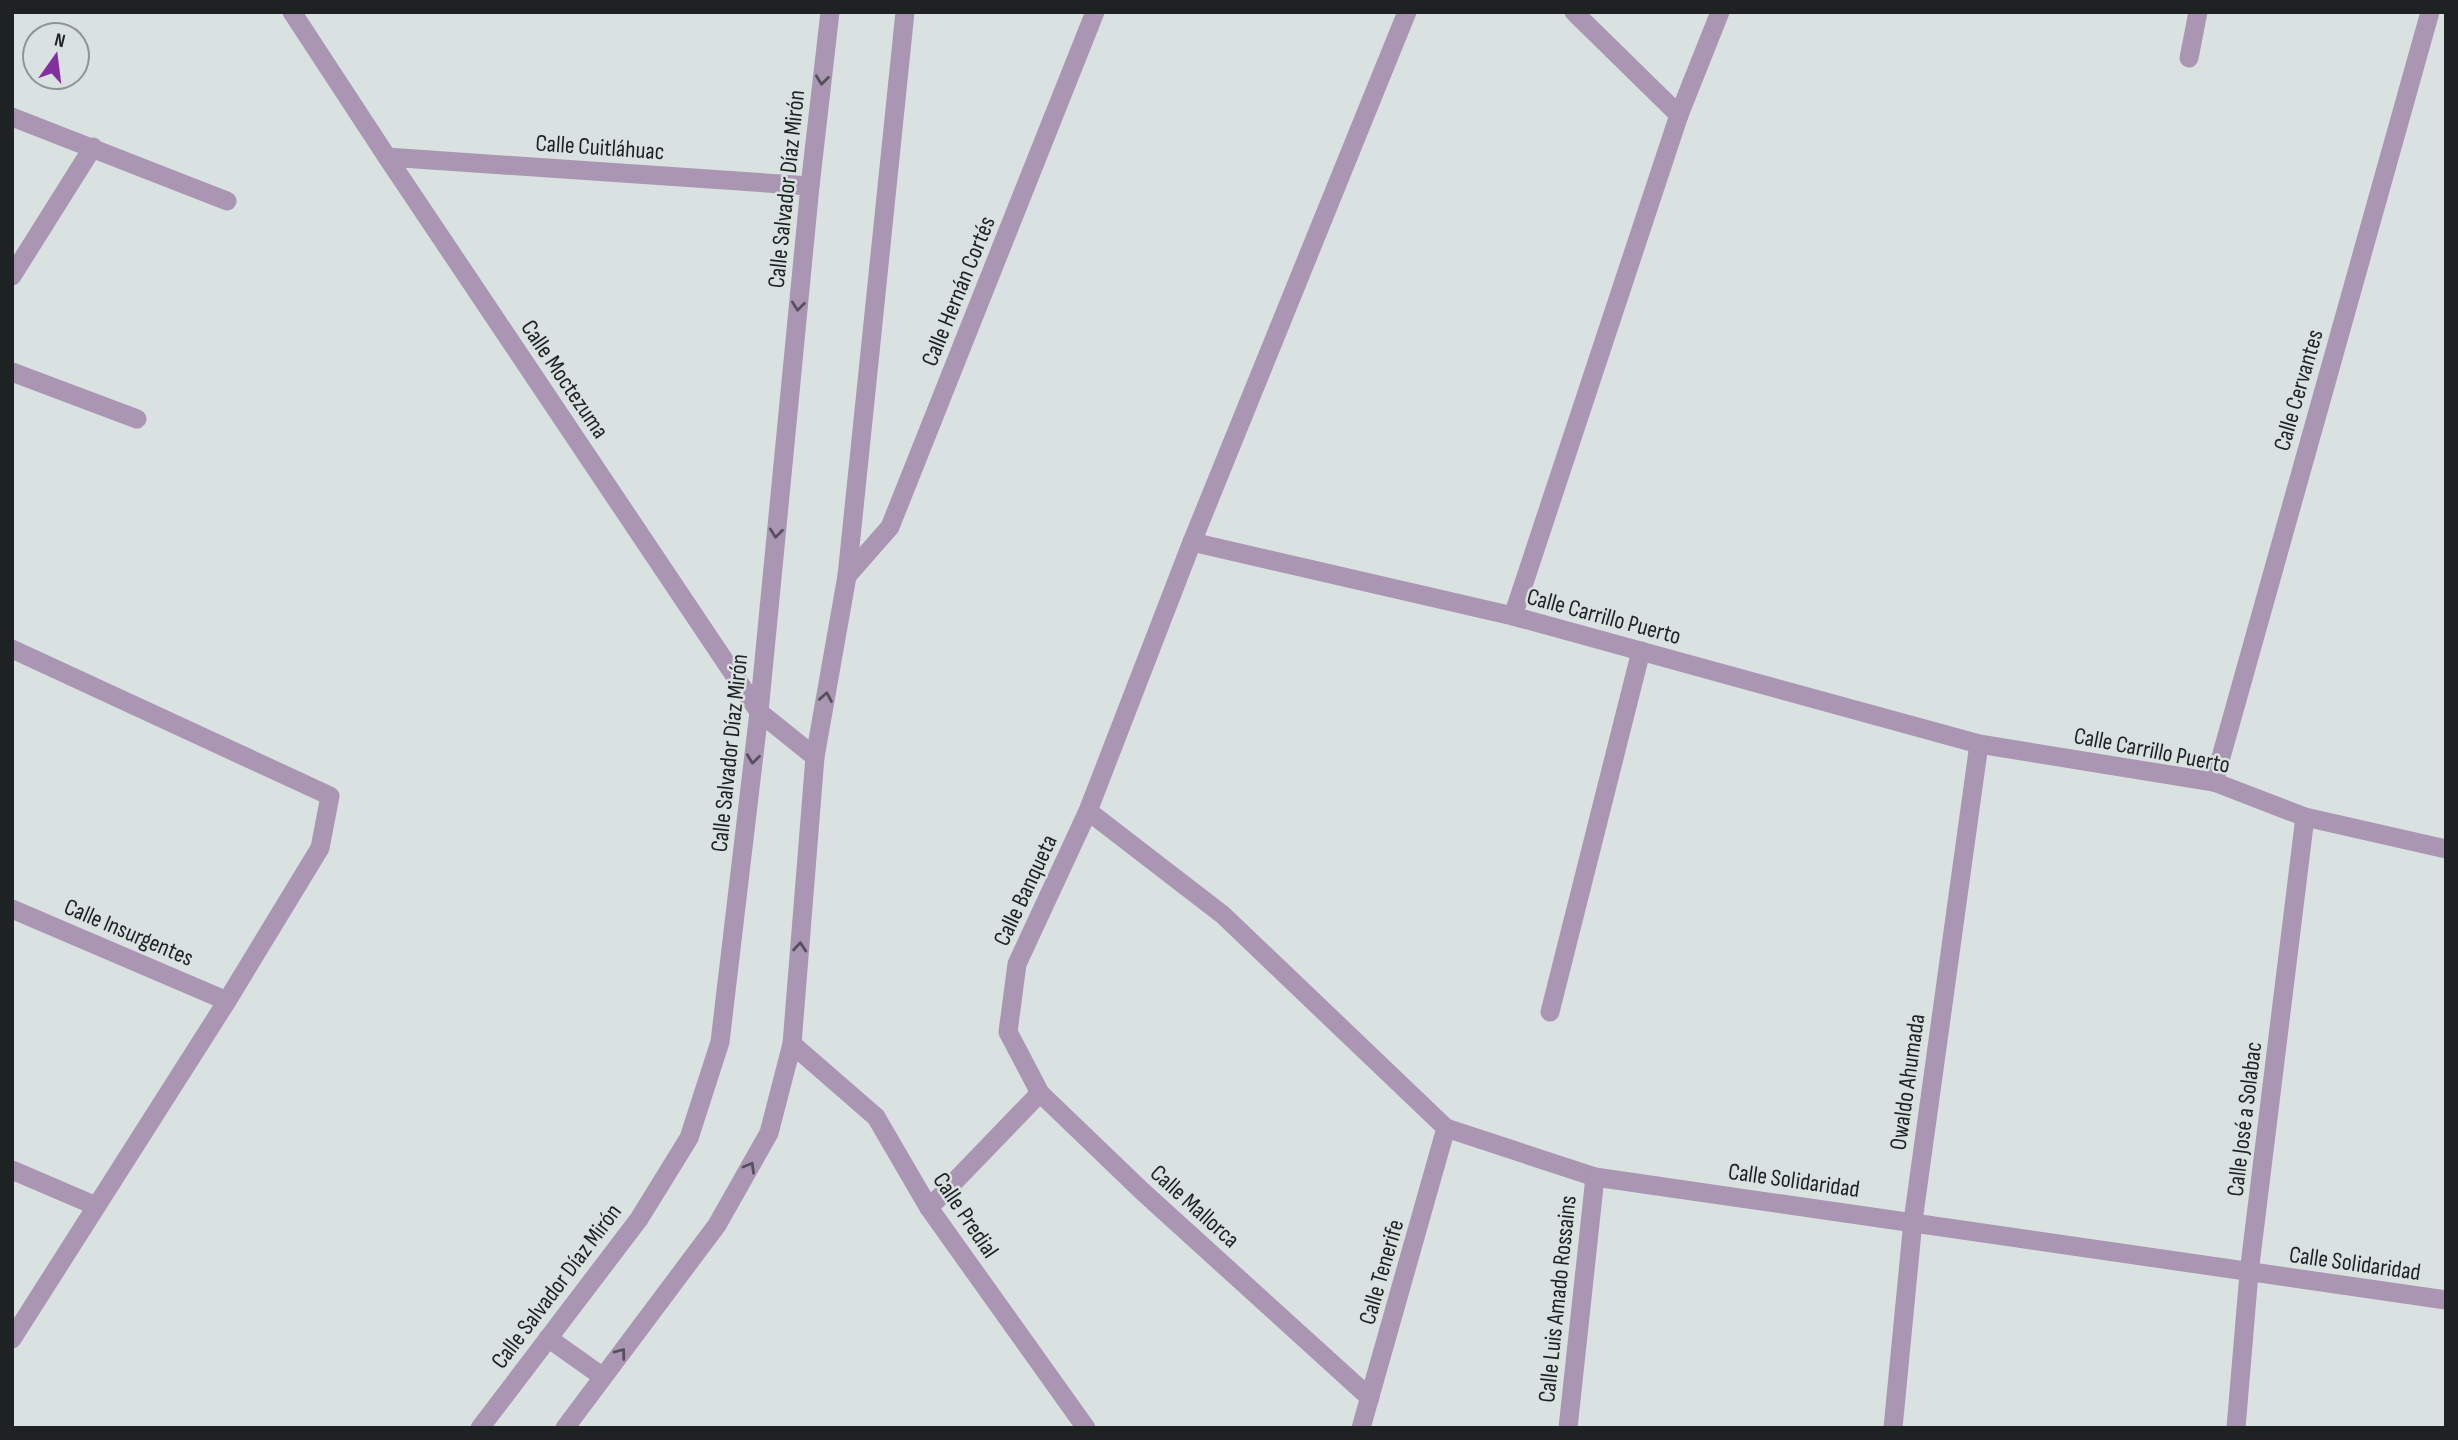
<svg xmlns="http://www.w3.org/2000/svg" width="2458" height="1440" viewBox="0 0 2458 1440" font-family="'Sofia Sans Condensed',sans-serif">
  <style>
    .lines { fill: none; stroke-linecap: round; stroke-linejoin: round }
    .minor { stroke: #aa96b3; stroke-width: 19 }
    .tertiary { stroke: #aa96b3; stroke-width: 19 }
    .oneway { stroke: #57505c }
    .labels { text-anchor: middle; stroke-width: 5; stroke-linejoin: round; paint-order: stroke }
    .street-label { font-size: 24px; fill: #1f2222; stroke: #d9e2e0 }
  </style>
  <rect width="100%" height="100%" fill="#d9e2e0"/>
  <g class="lines">
    <g class="minor">
      <path d="M292 12 387 157 759 712 815 757"/>
      <path d="M1574 12 1679 115"/>
      <path d="M2189 58 2198 12"/>
      <path d="M12 117 227 201"/>
      <path d="M387 157 810 186"/>
      <path d="M12 276 93 147"/>
      <path d="M12 372 137 419"/>
      <path d="M1192 542 1513 616 1979 744 2214 782 2305 817 2446 849"/>
      <path d="M847 576 890 527 1095 12"/>
      <path d="M1513 616 1679 115 1720 12"/>
      <path d="M12 649 330 796 320 848 227 1001 12 1339"/>
      <path d="M2214 782 2430 12"/>
      <path d="M1088 811 1223 915 1446 1128 1595 1177 2446 1300"/>
      <path d="M12 909 227 1001"/>
      <path d="M1550 1012 1641 651"/>
      <path d="M792 1044 876 1117 929 1208 1086 1428"/>
      <path d="M12 1170 96 1206"/>
      <path d="M929 1208 1040 1093"/>
      <path d="M1370 1398 1142 1191 1040 1093 1008 1032 1017 964 1088 811 1192 542 1407 12"/>
      <path d="M1361 1428 1446 1128"/>
      <path d="M1568 1428 1595 1177"/>
      <path d="M1893 1428 1913 1221 1979 744"/>
      <path d="M2236 1428 2249 1273 2305 817"/>
    </g>
    <g class="tertiary">
      <path d="M548 1338 603 1377"/>
      <path d="M480 1428 639 1219 689 1138 720 1042 759 712 810 186 830 12"/>
      <path d="M565 1428 717 1225 769 1133 792 1044 815 757 847 576 905 12"/>
    </g>
  </g>
  <defs><path id="oneway-chevron" d="M-2-3.5L2.5 0L-2 3.5" fill="none" stroke-width="1.6" stroke-linecap="round" stroke-linejoin="round" transform="scale(1.75)"/></defs>
  <g class="oneway">
    <use href="#oneway-chevron" transform="translate(822 80) rotate(97)"/>
    <use href="#oneway-chevron" transform="translate(798 306) rotate(96)"/>
    <use href="#oneway-chevron" transform="translate(776 533) rotate(96)"/>
    <use href="#oneway-chevron" transform="translate(826 697) rotate(-80)"/>
    <use href="#oneway-chevron" transform="translate(753 759) rotate(97)"/>
    <use href="#oneway-chevron" transform="translate(800 947) rotate(-85)"/>
    <use href="#oneway-chevron" transform="translate(750 1167) rotate(-60)"/>
    <use href="#oneway-chevron" transform="translate(621 1353) rotate(-53)"/>
  </g>
  <g class="labels">
    <g class="street-label">
      <text transform="translate(600 147) rotate(4)" y="8">Calle Cuitláhuac</text>
      <text transform="translate(786 189) rotate(-84)" y="8">Calle Salvador Díaz Mirón</text>
      <text transform="translate(958 291) rotate(-68)" y="8">Calle Hernán Cortés</text>
      <text transform="translate(565 379) rotate(56)" y="8">Calle Moctezuma</text>
      <text transform="translate(2298 390) rotate(-74)" y="8">Calle Cervantes</text>
      <text transform="translate(1604 616) rotate(15)" y="8">Calle Carrillo Puerto</text>
      <text transform="translate(2152 750) rotate(11)" y="8">Calle Carrillo Puerto</text>
      <text transform="translate(729 753) rotate(-84)" y="8">Calle Salvador Díaz Mirón</text>
      <text transform="translate(1025 890) rotate(-65)" y="8">Calle Banqueta</text>
      <text transform="translate(129 932) rotate(23)" y="8">Calle Insurgentes</text>
      <text transform="translate(1907 1082) rotate(-82)" y="8">Owaldo Ahumada</text>
      <text transform="translate(2244 1119) rotate(-83)" y="8">Calle José a Solabac</text>
      <text transform="translate(1794 1180) rotate(8)" y="8">Calle Solidaridad</text>
      <text transform="translate(1195 1206) rotate(42)" y="8">Calle Mallorca</text>
      <text transform="translate(966 1215) rotate(56)" y="8">Calle Predial</text>
      <text transform="translate(2355 1263) rotate(8)" y="8">Calle Solidaridad</text>
      <text transform="translate(1381 1272) rotate(-74)" y="8">Calle Tenerife</text>
      <text transform="translate(556 1286) rotate(-53)" y="8">Calle Salvador Díaz Mirón</text>
      <text transform="translate(1557 1299) rotate(-84)" y="8">Calle Luis Amado Rossains</text>
    </g>
  </g>
  <rect width="2458" height="1440" fill="none" stroke="#1f2222" stroke-width="28"/>
  <g transform="translate(56 56) rotate(14)"><circle r="33" fill="#d9e2e0" stroke="#8f9594" stroke-width="2"/>
  <path d="M0-5L12 26L0 18L-12 26Z" fill="#8331a0"/>
  <text y="-10" font-size="19" font-weight="bold" text-anchor="middle" fill="#1f2222">N</text>
  </g>
</svg>
